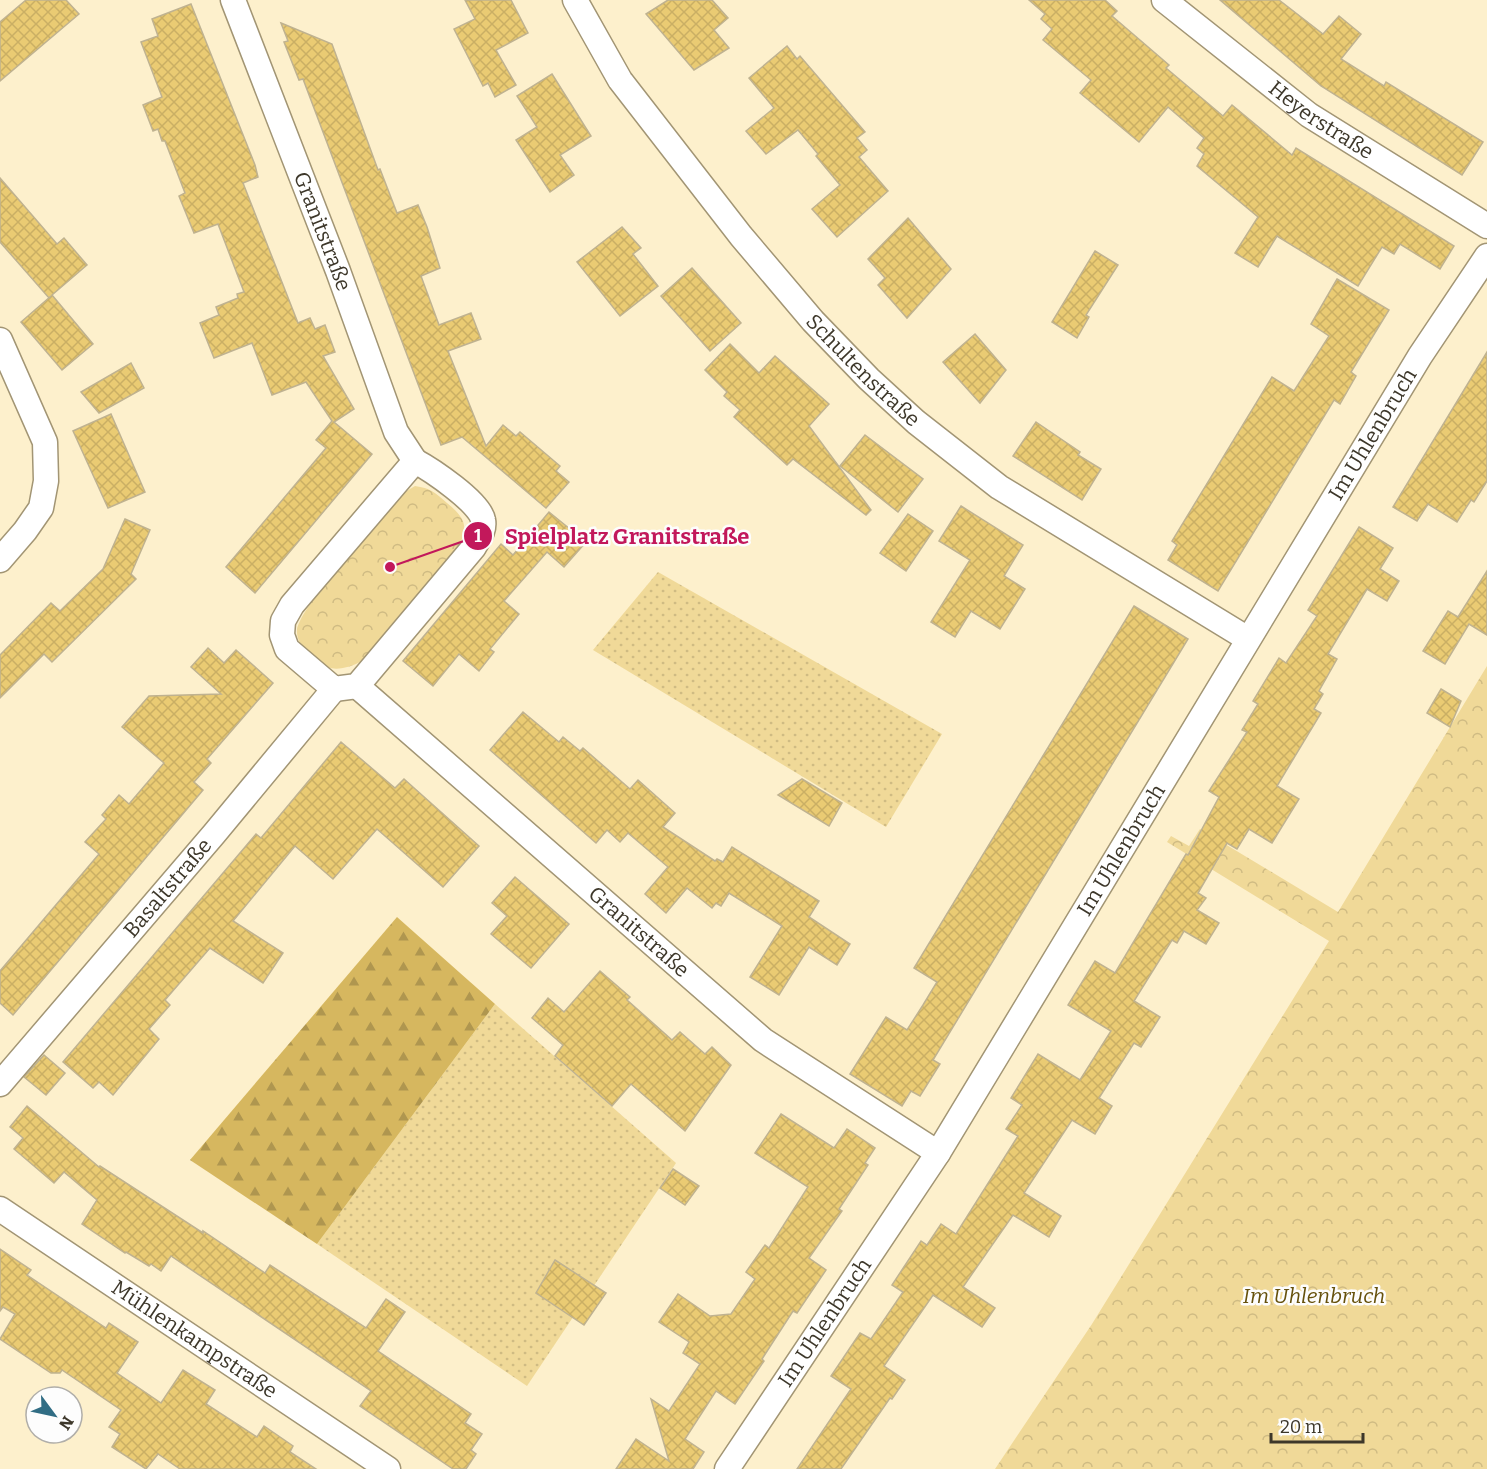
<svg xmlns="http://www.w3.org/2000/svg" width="1487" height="1469" viewBox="0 0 1487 1469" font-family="Bitter,serif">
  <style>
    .grass { fill: url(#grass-dots) }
    .forest { fill: url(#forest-firs) }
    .park { fill: url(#park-crowns) }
    .building { fill: url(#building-cross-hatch); stroke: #bfb290; stroke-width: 1.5 }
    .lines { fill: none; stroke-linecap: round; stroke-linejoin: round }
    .minor-casing { stroke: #a29574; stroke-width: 27 }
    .minor { stroke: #fff; stroke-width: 24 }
    .labels { text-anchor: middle; stroke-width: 5; stroke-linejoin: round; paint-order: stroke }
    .street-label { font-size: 21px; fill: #3d372a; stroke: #fdfdfd }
    .park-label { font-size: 21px; font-style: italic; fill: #66510c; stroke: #fdfdfd }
    .leader { fill: none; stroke: #c2185b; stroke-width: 2 }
    .callout-dot { fill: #c2185b; stroke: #fdfdfd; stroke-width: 2 }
    .mark-label { font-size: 18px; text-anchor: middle; font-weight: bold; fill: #fff }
    .callout-label { font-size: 22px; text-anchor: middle; font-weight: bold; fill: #c2185b; stroke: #fdfdfd; stroke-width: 5; stroke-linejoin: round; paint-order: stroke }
  </style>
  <defs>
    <pattern id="grass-dots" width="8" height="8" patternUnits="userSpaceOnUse" patternTransform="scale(1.5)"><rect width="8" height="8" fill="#f0d998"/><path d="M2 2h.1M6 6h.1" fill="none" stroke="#cfbb83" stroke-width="1.8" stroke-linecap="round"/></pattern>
    <pattern id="forest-firs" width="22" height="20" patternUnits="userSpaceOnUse" patternTransform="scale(1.5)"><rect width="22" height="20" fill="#d6b75f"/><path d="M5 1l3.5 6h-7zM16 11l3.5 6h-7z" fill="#af964f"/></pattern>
    <pattern id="park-crowns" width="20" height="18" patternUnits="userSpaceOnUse" patternTransform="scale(1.5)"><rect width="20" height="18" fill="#f0d998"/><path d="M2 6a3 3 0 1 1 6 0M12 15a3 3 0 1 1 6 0" fill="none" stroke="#cfbb83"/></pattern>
    <pattern id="building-cross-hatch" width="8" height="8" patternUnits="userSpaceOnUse" patternTransform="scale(1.5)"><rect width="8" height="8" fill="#eacb73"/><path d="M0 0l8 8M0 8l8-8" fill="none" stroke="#caaf64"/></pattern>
  </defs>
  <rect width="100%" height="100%" fill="#fdf0cc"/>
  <g class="grass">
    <path d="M658 572 942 734 886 827 593 650Z"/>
    <path d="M495 1004 676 1163 527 1386 317 1244Z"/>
  </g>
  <path class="forest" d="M397 917 495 1004 317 1244 190 1160Z"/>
  <g class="park">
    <path d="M415 486C430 488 436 493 447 503 464 517 470 526 458 547L362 661C349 668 332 673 319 663 309 655 296 644 297 630 299 609 378 517 396 499 402 494 408 490 415 486Z"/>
    <path d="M1487 666V1469H995L1092 1324 1329 941 1167 842 1171 836 1189 846 1200 829 1338 912Z"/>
  </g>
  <g class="building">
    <path d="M26 0H66L79 14 0 81V22Z"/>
    <path d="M465 0H511L528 33 496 50 516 85 495 97 488 83 483 86 454 29 475 19Z"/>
    <path d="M668 0H712L728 18 714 30 729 48 694 70 646 14Z"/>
    <path d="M1029 0H1105L1117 11 1112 16 1169 65 1166 68 1223 116 1232 105 1292 155 1296 148 1454 246 1440 269 1400 244 1394 254 1382 247 1358 286 1277 236 1258 267 1235 253 1258 217 1197 166 1204 154 1197 148 1204 138 1168 107 1139 142 1080 93 1091 80 1043 40 1052 29 1041 19 1045 14Z"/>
    <path d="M1220 0H1279L1323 34 1339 16 1361 34 1341 59 1384 86 1386 82 1483 142 1462 175 1321 86Z"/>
    <path d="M191 4 255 165 258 177 243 183 298 323 310 318 315 329 325 325 335 352 323 356 354 409 334 422 372 454 255 593 226 567 326 448 316 440 332 421 306 382 272 395 252 343 214 358 200 323 219 315 216 307 238 298 237 294 244 292 218 224 194 233 179 196 185 193 165 141H162L158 129 153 131 143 105 162 97 141 42 158 36 152 19Z"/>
    <path d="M281 23 332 44 378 170 380 169 397 213 418 205 427 227 440 268 421 276 439 325 471 313 481 339 448 351 486 446 503 425 516 436 520 432 560 466 556 471 569 482 546 508 462 437 441 445 303 79 299 80 284 42 288 41Z"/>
    <path d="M787 46 797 59 800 56 865 132 857 138 867 150 859 157 888 191 837 237 812 209 840 185 816 156 818 154 798 130 766 154 746 131 774 108 749 78Z"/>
    <path d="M552 74 591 136 560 155 574 175 550 192 516 140 537 127 517 96Z"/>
    <path d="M0 178 57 244 64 238 87 265 52 295 93 344 62 370 21 322 51 296 49 298 0 242Z"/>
    <path d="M908 218 951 269 907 318 878 285 885 278 868 259Z"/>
    <path d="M622 227 641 248 633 254 658 286 620 316 577 262Z"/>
    <path d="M1095 251 1118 265 1086 315 1089 317 1077 338 1052 322Z"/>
    <path d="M692 268 741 323 710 351 661 296Z"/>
    <path d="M1337 279 1389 310 1351 372 1356 376 1340 404 1334 400 1218 591 1168 560 1177 545 1172 541 1272 377 1294 391 1329 336 1311 324Z"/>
    <path d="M975 334 1006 370 980 403 943 362Z"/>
    <path d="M730 344 759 373 775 356 829 404 809 426 871 510 866 515 793 459 787 465 734 417 740 410 724 396 727 392 705 370Z"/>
    <path d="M1487 352V481L1474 502 1471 500 1457 522 1428 504 1417 521 1393 507Z"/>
    <path d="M131 363 144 388 99 413 81 392Z"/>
    <path d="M111 414 145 492 108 508 73 431Z"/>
    <path d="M1036 422 1080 452 1078 455 1101 469 1082 500 1013 456Z"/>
    <path d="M865 435 923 479 898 512 840 466Z"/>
    <path d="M961 506 1023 545 1004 576 1025 589 1000 629 971 611 955 637 931 622 970 560 939 541Z"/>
    <path d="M549 512 586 542 564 567 547 552 504 601 519 614 490 649 494 652 479 671 459 654 433 686 403 661 501 544 513 555Z"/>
    <path d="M908 514 933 531 906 571 880 553Z"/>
    <path d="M125 519 150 530 131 574 136 579 52 662 44 654 0 698V655L51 603 60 611 103 569Z"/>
    <path d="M1359 527 1393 548 1380 569 1399 581 1387 601 1367 589 1328 654 1337 659 1319 691 1323 694 1314 709 1321 713 1277 786 1299 799 1272 843 1249 829 1237 849 1227 843 1198 893 1206 898 1197 910 1219 923 1206 944 1184 931 1177 943 1172 940 1134 1001 1160 1017 1141 1047 1134 1043 1099 1098 1112 1106 1095 1134 1072 1120 1024 1193 1061 1216 1049 1237 1013 1215 963 1287 995 1308 982 1327 933 1295 884 1366 905 1380 892 1399 890 1398 841 1469H797L851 1389 831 1376 860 1333 871 1339 903 1292 892 1285 921 1241 927 1245 941 1224 956 1234 1018 1136 1006 1129 1022 1105 1011 1098 1038 1054 1080 1080 1111 1031 1068 1005 1095 961 1115 973 1186 854 1188 855 1219 797 1209 791 1247 732 1242 730 1258 704 1253 701 1279 658 1286 663 1317 616 1308 610Z"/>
    <path d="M1487 571V635L1469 624 1445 664 1423 651 1448 611 1458 617Z"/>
    <path d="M1134 606 1188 639 933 1060 940 1064 920 1096 911 1091 902 1106 850 1074 886 1017 907 1030 923 1005 937 982 914 968Z"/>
    <path d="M208 648 224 663 236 650 273 683 207 759 211 763 194 782 203 790 13 1015 0 1003V971L99 854 85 842 106 819 102 815 119 795 129 804 164 763 122 727 149 696 221 694 191 667Z"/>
    <path d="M1441 689 1461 701 1450 727 1427 713Z"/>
    <path d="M523 712 559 742 563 737 580 751 583 748 630 789 638 780 675 813 663 827 715 861 717 859 723 862 732 847 819 901 809 917 850 944 837 965 809 947 779 995 750 977 782 926 729 893 721 906 716 903 712 908 687 888 666 913 645 894 668 867 628 833 620 842 607 830 596 843 490 750Z"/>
    <path d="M341 742 395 788 404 779 479 846 443 887 377 829 333 879 295 846 233 921 283 953 263 983 210 948 165 1000 170 1005 149 1029 159 1039 113 1095 99 1082 93 1088 63 1062 256 834 261 838Z"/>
    <path d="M802 779 842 803 829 826 778 795Z"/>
    <path d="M515 877 569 924 531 968 491 934 507 916 492 903Z"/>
    <path d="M600 971 630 997 627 1000 672 1040 680 1032 705 1054 712 1047 731 1065 685 1131 631 1084 612 1106 555 1056 563 1045 532 1018 548 998 564 1012Z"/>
    <path d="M44 1055 65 1073 46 1095 24 1077Z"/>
    <path d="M27 1106 99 1167 100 1166 203 1233V1231L265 1273 270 1265 366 1328 386 1299 405 1312 378 1351 471 1414 465 1423 482 1434 471 1450 476 1454 466 1469H453L360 1406 371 1391 171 1256 161 1271 151 1264 149 1266 126 1252 125 1253 82 1224 97 1200 64 1172 54 1183 14 1149 23 1138 10 1127Z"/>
    <path d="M781 1114 834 1148 847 1129 875 1148 865 1163 868 1165 839 1209 842 1211 809 1258 826 1270 797 1313 793 1311 762 1359 764 1361 735 1404 716 1391 685 1439 704 1452 693 1469H616L636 1439 669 1461 651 1399 669 1411 700 1364 683 1353 689 1342 659 1322 678 1294 710 1316 731 1314 755 1279 746 1272 765 1245 769 1248 808 1187 755 1153Z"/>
    <path d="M673 1169 699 1186 685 1205 660 1188Z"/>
    <path d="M0 1249 31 1270 27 1275 106 1328 109 1323 138 1342 117 1373 161 1403 183 1370 215 1390 206 1404 257 1437 264 1426 293 1446 290 1452 316 1469H180L158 1454 146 1469 112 1447 120 1434 109 1427 121 1410 62 1370 60 1373H51L0 1339 15 1314 3 1307 0 1311Z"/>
    <path d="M555 1260 606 1293 584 1325 536 1293Z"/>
  </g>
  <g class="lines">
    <g class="minor-casing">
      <g id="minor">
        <path id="s1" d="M233 0 338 271 396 432 415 461"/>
        <path id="s2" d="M575 0 620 80 741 236 813 321 869 379 916 422 999 487 1248 639"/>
        <path id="s3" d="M1164 0 1309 115 1487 226"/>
        <path d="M0 340 45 442 46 481 41 508 25 531 0 560"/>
        <path d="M415 461C430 469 480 502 483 520 485 530 479 538 474 547L357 686 334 689 287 649 282 635 283 621 292 605Z"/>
        <path id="s4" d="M357 686 763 1040 938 1153"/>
        <path id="s5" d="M0 1084 214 834 334 689"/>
        <path id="s6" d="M0 1209 388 1469"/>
        <path id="s7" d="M727 1469 938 1153 1420 356 1487 256"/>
      </g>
    </g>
    <use href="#minor" class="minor"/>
  </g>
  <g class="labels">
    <g class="street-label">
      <text dy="7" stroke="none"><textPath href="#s3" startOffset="198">Heyerstraße</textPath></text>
      <text dy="7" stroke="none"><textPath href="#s1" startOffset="248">Granitstraße</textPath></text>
      <text dy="7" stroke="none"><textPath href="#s2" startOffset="471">Schultenstraße</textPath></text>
      <text dy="7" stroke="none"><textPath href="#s7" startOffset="1220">Im Uhlenbruch</textPath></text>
      <text dy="7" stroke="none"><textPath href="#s7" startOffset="734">Im Uhlenbruch</textPath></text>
      <text dy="7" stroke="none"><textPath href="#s5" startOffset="258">Basaltstraße</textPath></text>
      <text dy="7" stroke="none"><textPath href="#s4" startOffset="374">Granitstraße</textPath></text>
      <text dy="7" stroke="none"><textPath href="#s7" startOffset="176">Im Uhlenbruch</textPath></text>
      <text dy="7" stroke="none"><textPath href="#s6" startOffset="234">Mühlenkampstraße</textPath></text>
    </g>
    <g class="park-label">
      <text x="1314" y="1303">Im Uhlenbruch</text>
    </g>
  </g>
  <path class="leader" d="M390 567L478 536"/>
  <g class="callout-dot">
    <circle cx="390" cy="567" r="6"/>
    <circle cx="478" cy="536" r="15"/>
  </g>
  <g class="mark-label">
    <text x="478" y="542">1</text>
  </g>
  <g class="callout-label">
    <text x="627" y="544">Spielplatz Granitstraße</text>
  </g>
  <g transform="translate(54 1415) rotate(123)"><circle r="28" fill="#fdfdfd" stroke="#b0aea9" stroke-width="1.5"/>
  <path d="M0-4.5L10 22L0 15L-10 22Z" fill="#316d84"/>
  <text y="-9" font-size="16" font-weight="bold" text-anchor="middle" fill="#3d372a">N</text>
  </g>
  <path d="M1271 1433v9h92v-9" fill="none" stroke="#3d372a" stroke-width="3"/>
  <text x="1280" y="1433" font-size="18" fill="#3d372a" stroke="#fdfdfd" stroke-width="4.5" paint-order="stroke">20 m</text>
</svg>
